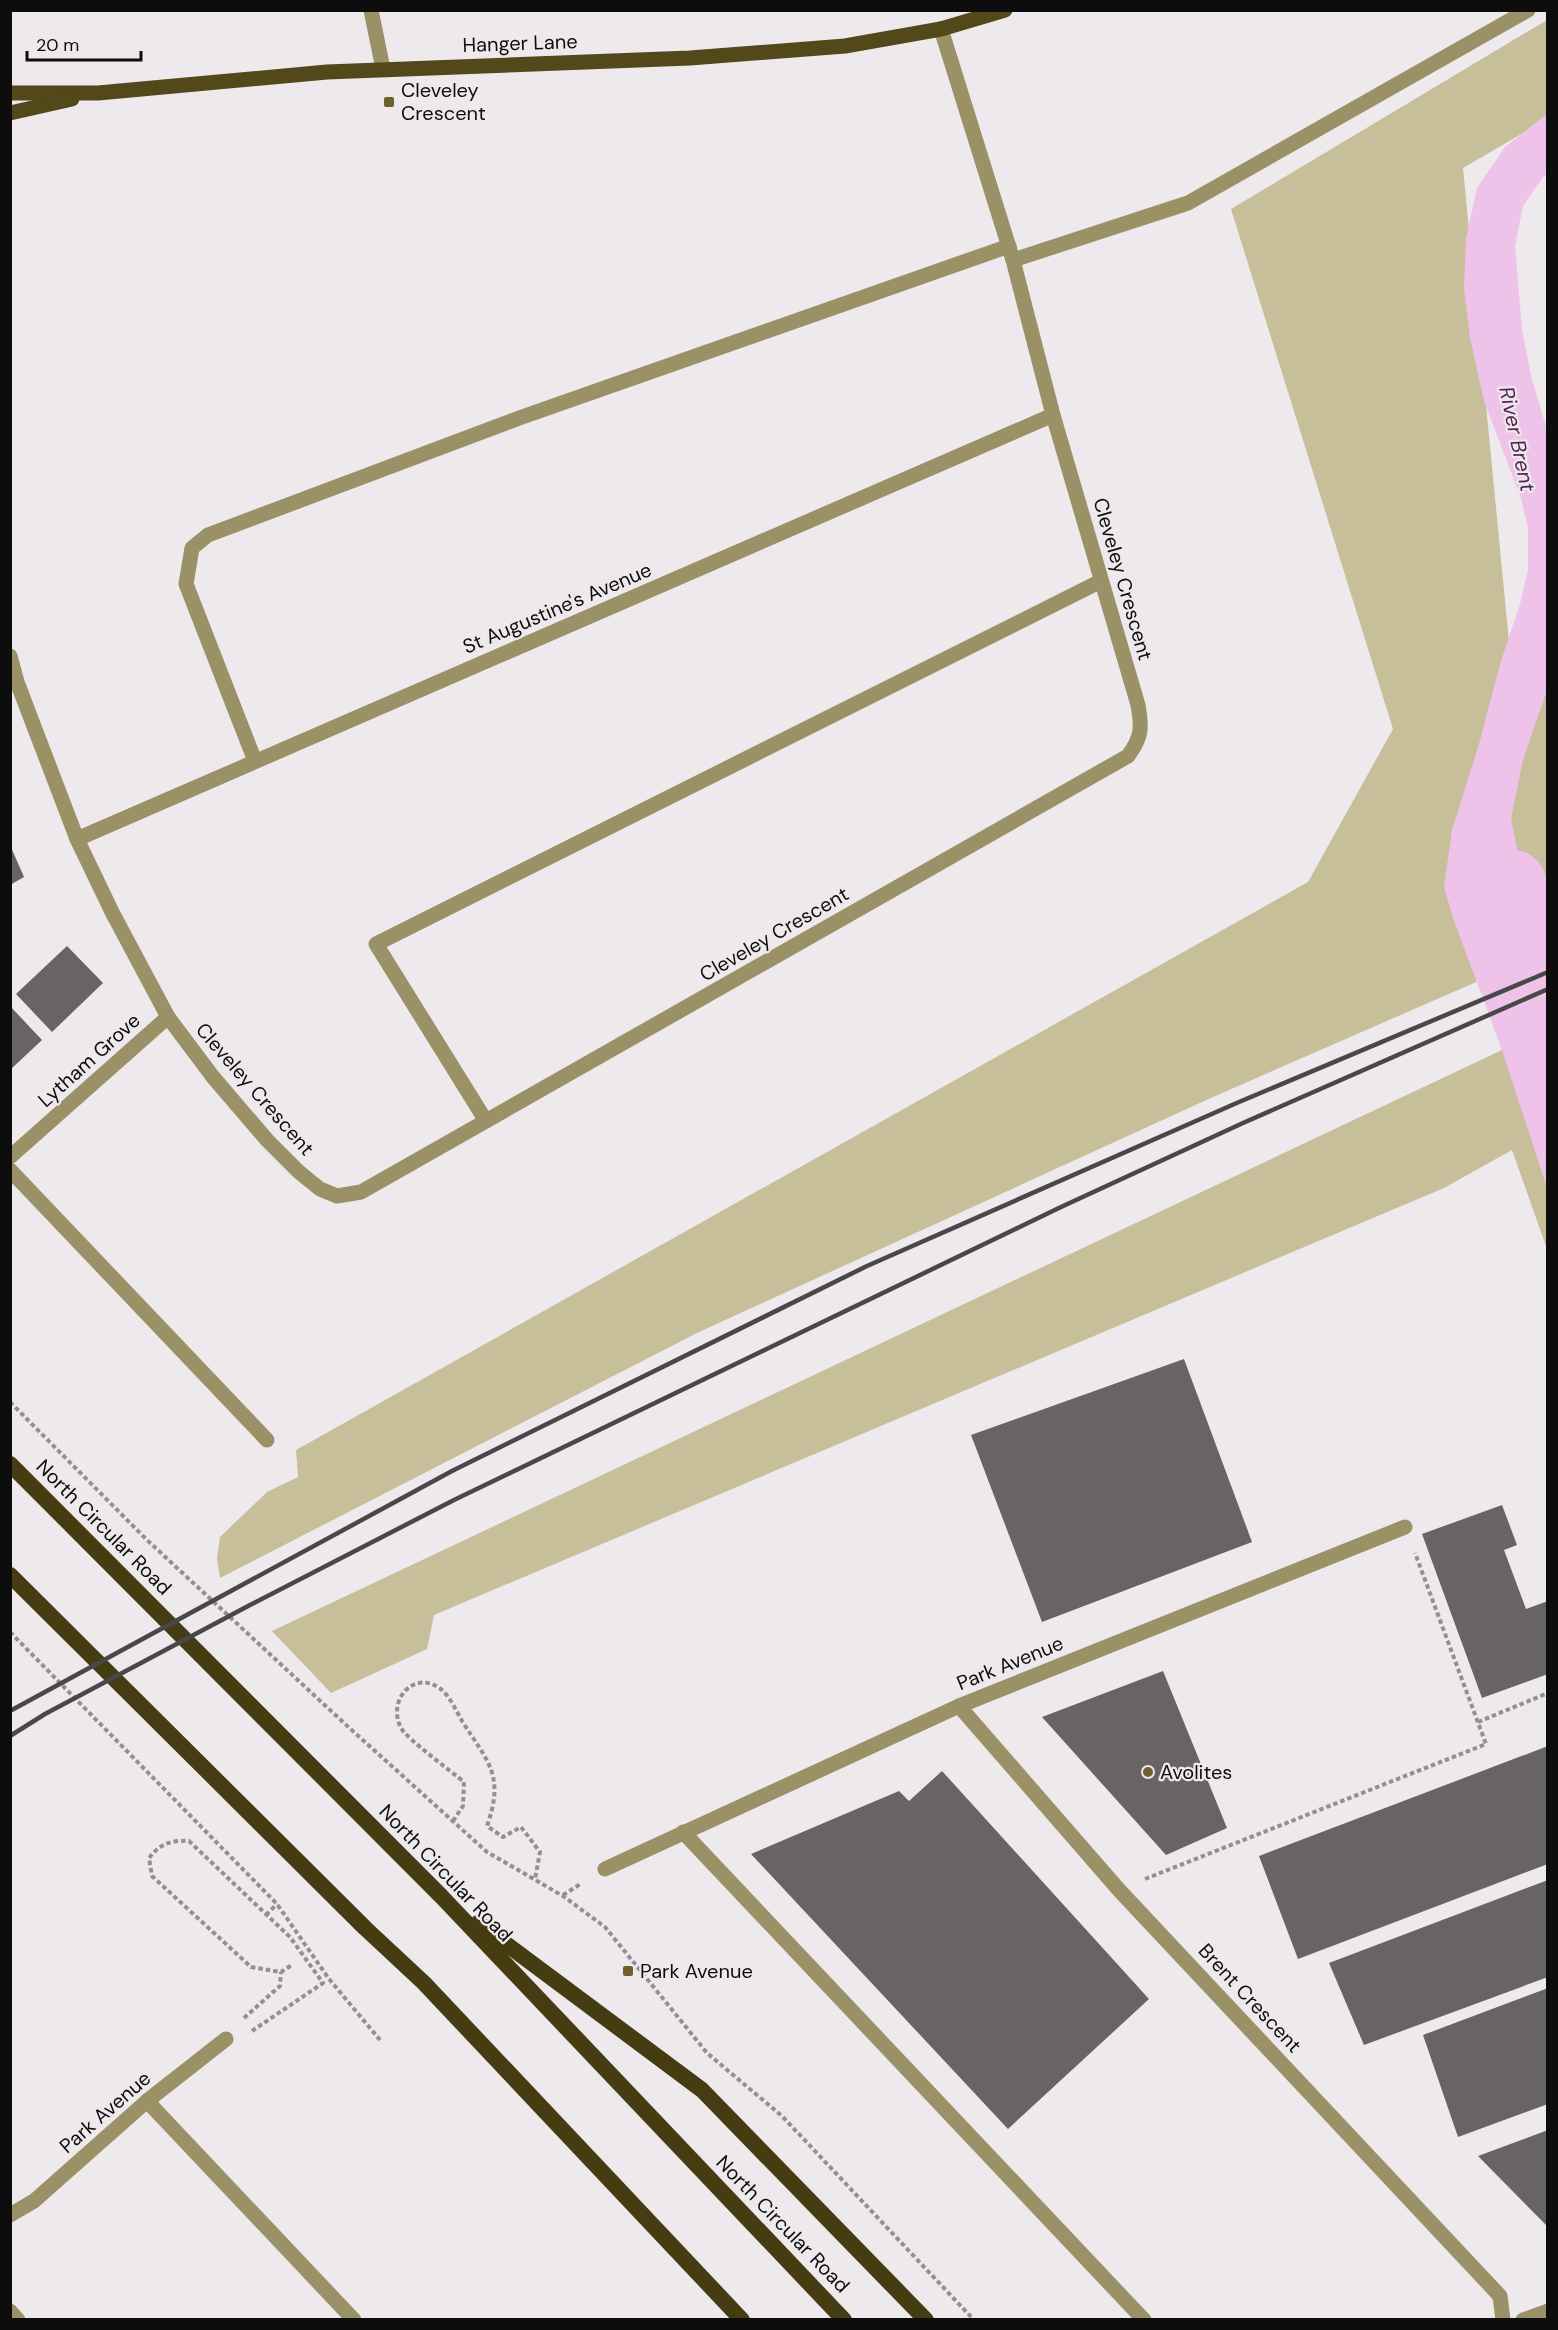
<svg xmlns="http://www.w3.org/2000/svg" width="1558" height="2330" viewBox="0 0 1558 2330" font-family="'DM Sans',sans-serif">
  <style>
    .green { fill: #c7bf9a }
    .water { fill: #eec2e9 }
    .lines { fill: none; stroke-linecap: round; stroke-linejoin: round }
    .river { stroke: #eec2e9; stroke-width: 69 }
    .building { fill: #676366 }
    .path { stroke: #939092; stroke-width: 4; stroke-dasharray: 4.5 3; stroke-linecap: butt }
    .service { stroke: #9b9167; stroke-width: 15 }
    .minor { stroke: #9b9167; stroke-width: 15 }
    .primary { stroke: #534819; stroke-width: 15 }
    .trunk { stroke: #453c12; stroke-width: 16 }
    .rail { stroke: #494749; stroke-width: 4.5 }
    .poi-dot { fill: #6c602d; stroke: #ede9ec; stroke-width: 2 }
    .labels { text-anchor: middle; stroke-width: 4.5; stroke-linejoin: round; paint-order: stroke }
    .street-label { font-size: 20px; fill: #0e0d0e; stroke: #ede9ec }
    .poi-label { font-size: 20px; fill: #0e0d0e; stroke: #ede9ec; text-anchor: start }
    .water-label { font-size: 21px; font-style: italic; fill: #562354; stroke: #ede9ec }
  </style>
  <rect width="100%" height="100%" fill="#ede9ec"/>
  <g class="green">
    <path d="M1547 20V119L1463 168 1510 652 1547 592V951L1213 1097 699 1332 220 1578 217 1558 220 1537 267 1492 298 1477 296 1450 1308 882 1393 729 1231 209Z"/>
    <path d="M1547 1031V1249L1512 1150 1444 1188 434 1615 427 1649 331 1693 272 1631 1502 1050Z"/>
  </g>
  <path class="water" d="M1547 114V174L1543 177 1523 206 1515 246 1522 329 1531 376 1547 430 1548 687 1523 760 1511 819 1526 892 1547 942V1005L1506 903 1496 853 1489 879 1492 909 1517 967 1533 1016 1547 1048V1188L1502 1050 1453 918 1444 887 1452 830 1479 744 1501 661 1520 604 1528 570V528L1521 498 1484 401 1470 338 1464 288 1466 238 1477 188 1505 147Z"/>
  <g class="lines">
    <path class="river" d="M1512 884 1548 1030"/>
  </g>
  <g class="building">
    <path d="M10 845 24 877 10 885Z"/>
    <path d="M67 946 103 983 52 1032 16 994Z"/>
    <path d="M10 1006 42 1040 10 1070Z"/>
    <path d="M1184 1359 1252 1542 1042 1622 971 1435Z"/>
    <path d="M1502 1505 1517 1545 1504 1550 1526 1609 1548 1601V1674L1482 1698 1422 1534Z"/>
    <path d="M1163 1671 1227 1828 1166 1855 1042 1717Z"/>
    <path d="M1548 1746V1864L1298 1959 1259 1856Z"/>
    <path d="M942 1771 1149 1999 1008 2129 751 1854 899 1791 909 1801Z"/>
    <path d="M1548 1880V1977L1364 2045 1329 1963Z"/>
    <path d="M1548 1988V2104L1458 2137 1423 2035Z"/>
    <path d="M1548 2130V2227L1478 2156Z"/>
  </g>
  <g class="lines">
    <g class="path">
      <path d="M10 1402 147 1540 344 1723 487 1852 563 1896 605 1927 707 2053 782 2116 974 2320"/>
      <path d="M10 1632 277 1904 329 1979 380 2040"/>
      <path d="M1478 1722 1548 1693"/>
      <path d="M453 1821 463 1806 464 1782C452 1772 406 1738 401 1728 386 1699 416 1668 442 1690 450 1697 457 1712 462 1721 488 1762 505 1775 487 1826L503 1837 521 1827 540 1852 535 1879"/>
      <path d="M1145 1879 1486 1744 1415 1553"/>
      <path d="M563 1895 582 1883"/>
      <path d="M266 1915 277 1904"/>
      <path d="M244 2018 280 1986 281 1972"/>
      <path d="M252 2031 323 1983 290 1937 189 1841C170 1840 160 1844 149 1858L152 1876 251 1967 281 1972 292 1965"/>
    </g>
    <g class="service">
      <path d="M371 10 383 69"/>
      <path d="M1013 260 1188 203 1528 10"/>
      <path d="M255 761 186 584 192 548 208 535 522 417 1009 246"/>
      <path d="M486 1121 376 944 1101 581"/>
      <path d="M10 1170 267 1440"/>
      <path d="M683 1832 1144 2320"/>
      <path d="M147 2101 354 2320"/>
      <path d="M1523 2320 1548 2311"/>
    </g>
    <g class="minor">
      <path d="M10 656 17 682 77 839 112 912 168 1017 213 1077 267 1140 299 1172 320 1189 337 1196 361 1192 1128 756C1142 737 1142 728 1138 705L1053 415 1013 260 941 29"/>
      <path d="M77 839 1053 415"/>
      <path d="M10 1157 168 1017"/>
      <path d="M959 1706 1119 1890 1500 2296 1503 2320"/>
      <path d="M605 1869 959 1706 1405 1527"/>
      <path d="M10 2215 34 2201 147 2101 226 2039"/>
      <path d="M10 2311 18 2320"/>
    </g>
    <g class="primary">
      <path d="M10 93H98L327 72 690 58 845 46 941 29 1005 10"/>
      <path d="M10 113 72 99"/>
    </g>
    <g class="trunk">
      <path d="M10 1464 441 1896 844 2320"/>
      <path d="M10 1575 365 1928 424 1983 742 2320"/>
      <path d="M478 1923 702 2090 926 2320"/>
    </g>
    <g class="rail">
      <path d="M10 1711 452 1471 867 1266 1239 1102 1548 972"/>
      <path d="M10 1736 45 1714 250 1605 454 1500 1061 1207 1243 1123 1548 989"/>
    </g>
  </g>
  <g class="poi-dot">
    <rect x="383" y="96" width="12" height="12" rx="3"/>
    <circle cx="1148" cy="1772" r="6"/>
    <rect x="622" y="1965" width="12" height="12" rx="3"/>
  </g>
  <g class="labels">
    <g class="street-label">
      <text transform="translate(520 43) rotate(-2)" y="7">Hanger Lane</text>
      <text transform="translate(1123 579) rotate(74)" y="7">Cleveley Crescent</text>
      <text transform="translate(557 608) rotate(-23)" y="7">St Augustine's Avenue</text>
      <text transform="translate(774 934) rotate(-30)" y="7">Cleveley Crescent</text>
      <text transform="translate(89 1060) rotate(-42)" y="7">Lytham Grove</text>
      <text transform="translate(255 1089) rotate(49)" y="7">Cleveley Crescent</text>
      <text transform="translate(104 1527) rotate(45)" y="7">North Circular Road</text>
      <text transform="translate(1010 1663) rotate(-22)" y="7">Park Avenue</text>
      <text transform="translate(446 1873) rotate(46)" y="7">North Circular Road</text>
      <text transform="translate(1250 1998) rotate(47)" y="7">Brent Crescent</text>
      <text transform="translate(105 2112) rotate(-41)" y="7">Park Avenue</text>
      <text transform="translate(783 2224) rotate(46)" y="7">North Circular Road</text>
    </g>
    <g class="poi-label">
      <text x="401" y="97">Cleveley<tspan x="401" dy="23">Crescent</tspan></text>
      <text x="1160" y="1779">Avolites</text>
      <text x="640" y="1978">Park Avenue</text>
    </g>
    <g class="water-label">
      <text transform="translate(1517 439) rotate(78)" y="7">River Brent</text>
    </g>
  </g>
  <rect width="1558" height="2330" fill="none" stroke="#0e0d0e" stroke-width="24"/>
  <path d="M27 51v9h114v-9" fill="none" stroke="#0e0d0e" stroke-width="3"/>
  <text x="36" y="51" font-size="18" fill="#0e0d0e" stroke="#ede9ec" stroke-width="4.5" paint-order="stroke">20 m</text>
</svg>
